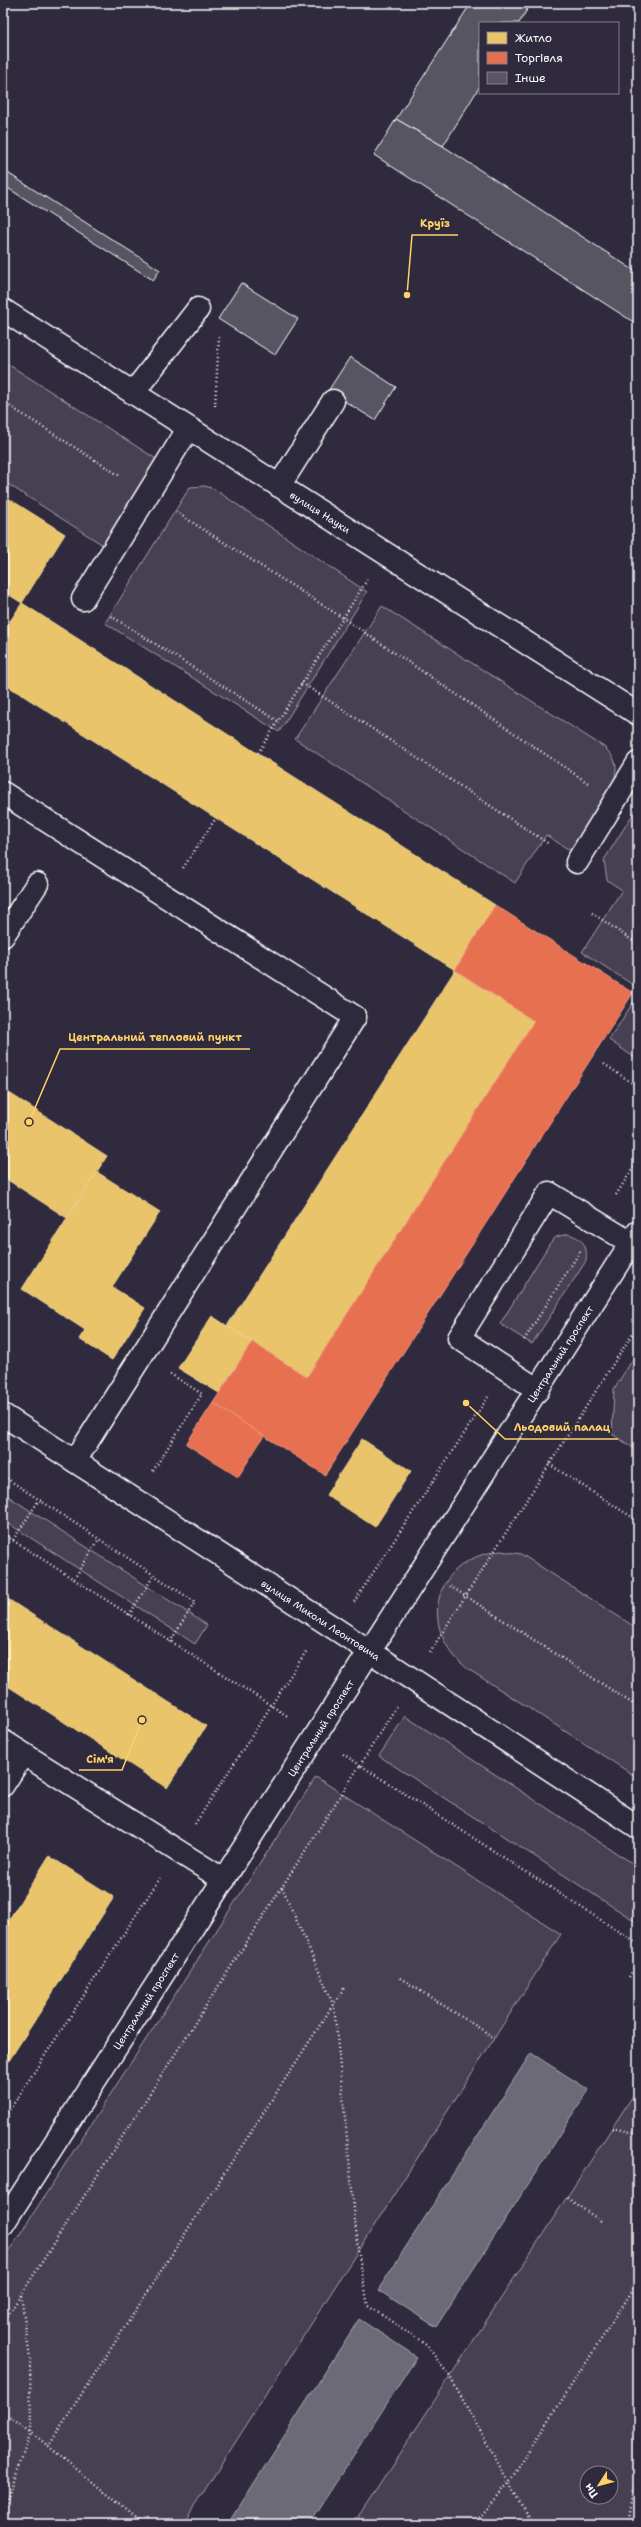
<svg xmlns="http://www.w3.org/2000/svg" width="641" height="2527" viewBox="0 0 641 2527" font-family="'Shantell Sans',sans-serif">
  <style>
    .green { fill: #464152; stroke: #a2a0a8; fill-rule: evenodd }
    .water { fill: #6d6a77; stroke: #a7a6ad }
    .homes { fill: #e9c46a; stroke: #f0d697 }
    .shops { fill: #e76f51; stroke: #ee9a85 }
    .building { fill: #595564; stroke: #fff }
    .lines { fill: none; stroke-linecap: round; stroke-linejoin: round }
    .minor-casing { stroke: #fff; stroke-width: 25 }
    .path { stroke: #fff; stroke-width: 2.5; stroke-dasharray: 1 3; stroke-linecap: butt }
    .minor { stroke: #2f2a3d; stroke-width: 22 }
    .labels { text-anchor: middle; stroke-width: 4; stroke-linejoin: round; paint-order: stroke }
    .street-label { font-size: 10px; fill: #fff; stroke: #2f2a3d }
    .leader { fill: none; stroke: #ffd166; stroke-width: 1.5 }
    .callout-dot { fill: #ffd166; stroke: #2f2a3d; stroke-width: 1.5 }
    .callout-label { font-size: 11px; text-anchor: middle; font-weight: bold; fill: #ffd166; stroke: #2f2a3d; stroke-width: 4; stroke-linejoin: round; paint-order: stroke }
  </style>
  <rect width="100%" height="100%" fill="#2f2a3d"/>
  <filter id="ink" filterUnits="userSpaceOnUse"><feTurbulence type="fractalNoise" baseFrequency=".025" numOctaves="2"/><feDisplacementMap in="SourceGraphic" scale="8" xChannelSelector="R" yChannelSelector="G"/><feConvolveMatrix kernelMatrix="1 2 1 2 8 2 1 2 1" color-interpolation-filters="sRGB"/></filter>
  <g filter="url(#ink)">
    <g class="green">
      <path d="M3 361 161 462 106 547 3 481Z"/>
      <path d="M205 486 214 489 367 592 279 732 105 623 190 487Z"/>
      <path d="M382 606 604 747C608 751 613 756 615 762 623 784 584 832 571 851L546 835 515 883 295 739Z"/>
      <path d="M638 806V988L582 952 622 890 607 880 604 860Z"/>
      <path d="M638 995V1060L609 1040Z"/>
      <path d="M568 1234C583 1238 588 1246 586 1261L532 1344 500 1324 550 1243 556 1237Z"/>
      <path d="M638 1351V1451L612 1434 614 1389Z"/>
      <path d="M3 1493 207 1625 195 1644 3 1520Z"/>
      <path d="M501 1551 521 1554 638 1629V1778L468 1669C415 1628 434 1557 501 1551Z"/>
      <path d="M405 1716 638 1867V1923L379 1756Z"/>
      <path d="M316 1777 561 1934 183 2524H3V2260Z"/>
      <path d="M638 2088V2524H354ZM587 2473H611V2497H587Z"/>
    </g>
    <g class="water">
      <path d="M531 2053 589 2090 436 2327 378 2290Z"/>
      <path d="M359 2319 417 2357 309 2524H228Z"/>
    </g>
    <g class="homes">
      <path d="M3 495 65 534 22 603 3 591Z"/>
      <path d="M22 603 495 905 455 970 3 683V632Z"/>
      <path d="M455 970 534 1021 307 1377 227 1326Z"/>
      <path d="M3 1089 107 1156 67 1218 3 1177Z"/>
      <path d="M97 1172 160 1212 112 1287 145 1308 112 1360 79 1339 85 1330 22 1289Z"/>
      <path d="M212 1316 252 1342 219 1393 178 1368Z"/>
      <path d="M362 1439 411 1471 375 1527 326 1495Z"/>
      <path d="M3 1596 206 1726 167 1788 3 1683Z"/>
      <path d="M49 1856 114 1897 3 2070V1929Z"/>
    </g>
    <g class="shops">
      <path d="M495 905 633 993 325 1475 213 1403 252 1342 307 1377 534 1021 455 970Z"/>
      <path d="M213 1403 264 1436 238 1477 186 1444Z"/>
    </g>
    <g class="building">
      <path d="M471 3H531L519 23H480V86L443 146 396 119Z"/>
      <path d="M622 3H638V14Z"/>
      <path d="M396 119 443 146 638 273V325L374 155Z"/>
      <path d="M3 170 160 270 153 280 3 185Z"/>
      <path d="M241 283 298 319 275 355 218 319Z"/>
      <path d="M350 357 396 387 375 420 328 391Z"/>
    </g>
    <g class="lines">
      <g class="minor-casing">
        <g id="minor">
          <path id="s1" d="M3 310 638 714"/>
          <path d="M133 393 198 309"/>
          <path d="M279 486 333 401"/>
          <path d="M83 599 188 429"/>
          <path d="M3 793 355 1017 75 1461"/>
          <path d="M577 862 638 763"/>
          <path d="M3 936 37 884"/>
          <path d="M538 1390 459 1338 549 1193 631 1243"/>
          <path id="s2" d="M3 1415 331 1626 638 1827"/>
          <path d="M3 1741 224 1880"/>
          <path d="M3 1785 23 1754"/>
          <path id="s3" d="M3 2224 638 1232"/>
        </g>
      </g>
      <g class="path">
        <path d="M3 402 120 476"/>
        <path d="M215 406 219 337"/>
        <path d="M176 512 343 618 588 783"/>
        <path d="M111 616 278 721"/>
        <path d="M302 683 549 844"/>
        <path d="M258 753 367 580"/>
        <path d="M183 868 216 818"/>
        <path d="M592 913 636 943 638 949"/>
        <path d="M604 1064 638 1087"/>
        <path d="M616 1195 638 1160"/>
        <path d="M524 1340 581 1250"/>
        <path d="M549 1464 638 1521"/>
        <path d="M153 1471 202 1394 169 1373"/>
        <path d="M3 1476 195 1602 170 1642"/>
        <path d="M3 1534 289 1717"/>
        <path d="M13 1540 39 1500"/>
        <path d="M74 1579 99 1539"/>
        <path d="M450 1586 638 1707"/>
        <path d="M354 1602 488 1397"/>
        <path d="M129 1615 154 1575"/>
        <path d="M430 1652 638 1325"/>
        <path d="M343 1754 360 1765 396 1707"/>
        <path d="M195 1824 307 1650"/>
        <path d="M282 1887 334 2006 358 2250 368 2306 426 2344 450 2377 532 2524"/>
        <path d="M629 1977 638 1962"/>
        <path d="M400 1978 495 2038"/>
        <path d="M3 2120 160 1878"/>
        <path d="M612 2128 638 2134"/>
        <path d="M567 2198 601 2221"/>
        <path d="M3 2323 360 1765 638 1944"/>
        <path d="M3 2413 31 2432 144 2524"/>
        <path d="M48 2446 344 1988"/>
        <path d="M3 2511 31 2432 30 2359 21 2295"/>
        <path d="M474 2524 508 2484 638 2282"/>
        <path d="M627 2524 638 2463"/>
      </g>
      <use href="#minor" class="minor"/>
    </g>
  </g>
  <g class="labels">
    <g class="street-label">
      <text dy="4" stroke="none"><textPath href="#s1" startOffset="376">вулиця Науки</textPath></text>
      <text dy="4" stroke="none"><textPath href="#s3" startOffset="1033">Центральний проспект</textPath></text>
      <text dy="4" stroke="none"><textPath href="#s2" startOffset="378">вулиця Миколи Леонтовича</textPath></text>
      <text dy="4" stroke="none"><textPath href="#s3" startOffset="589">Центральний проспект</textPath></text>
      <text dy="4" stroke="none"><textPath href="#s3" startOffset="265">Центральний проспект</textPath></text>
    </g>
  </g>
  <path class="leader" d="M407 295L412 235H458M29 1122L60 1049H250M466 1403L505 1439H618M142 1720L122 1770H79"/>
  <g class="callout-dot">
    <circle cx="407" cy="295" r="4"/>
    <circle cx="29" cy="1122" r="4"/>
    <circle cx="466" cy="1403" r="4"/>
    <circle cx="142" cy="1720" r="4"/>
  </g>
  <g class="callout-label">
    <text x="435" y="227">Круїз</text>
    <text x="155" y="1041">Центральний тепловий пункт</text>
    <text x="562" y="1431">Льодовий палац</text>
    <text x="100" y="1763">Сім'я</text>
  </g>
  <rect width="641" height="2527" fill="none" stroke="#2f2a3d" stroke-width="16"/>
  <rect x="8" y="8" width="625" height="2511" fill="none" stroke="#fff" stroke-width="1.5" filter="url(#ink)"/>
  <rect x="479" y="22" width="140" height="72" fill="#2f2a3d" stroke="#827f8b"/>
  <rect x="487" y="32" width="20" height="12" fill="#e9c46a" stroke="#827f8b"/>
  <text x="515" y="42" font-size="12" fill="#ffffff">Житло</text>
  <rect x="487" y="52" width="20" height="12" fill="#e76f51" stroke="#827f8b"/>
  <text x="515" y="62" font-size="12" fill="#ffffff">Торгівля</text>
  <rect x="487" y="72" width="20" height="12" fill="#595564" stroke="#827f8b"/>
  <text x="515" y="82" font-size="12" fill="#ffffff">Інше</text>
  <g transform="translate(599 2485) rotate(234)"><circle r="19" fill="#2f2a3d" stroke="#827f8b"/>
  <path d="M0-3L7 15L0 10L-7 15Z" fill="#ffd166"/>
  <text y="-6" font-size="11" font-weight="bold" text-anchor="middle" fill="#ffffff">Пн</text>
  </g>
</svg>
